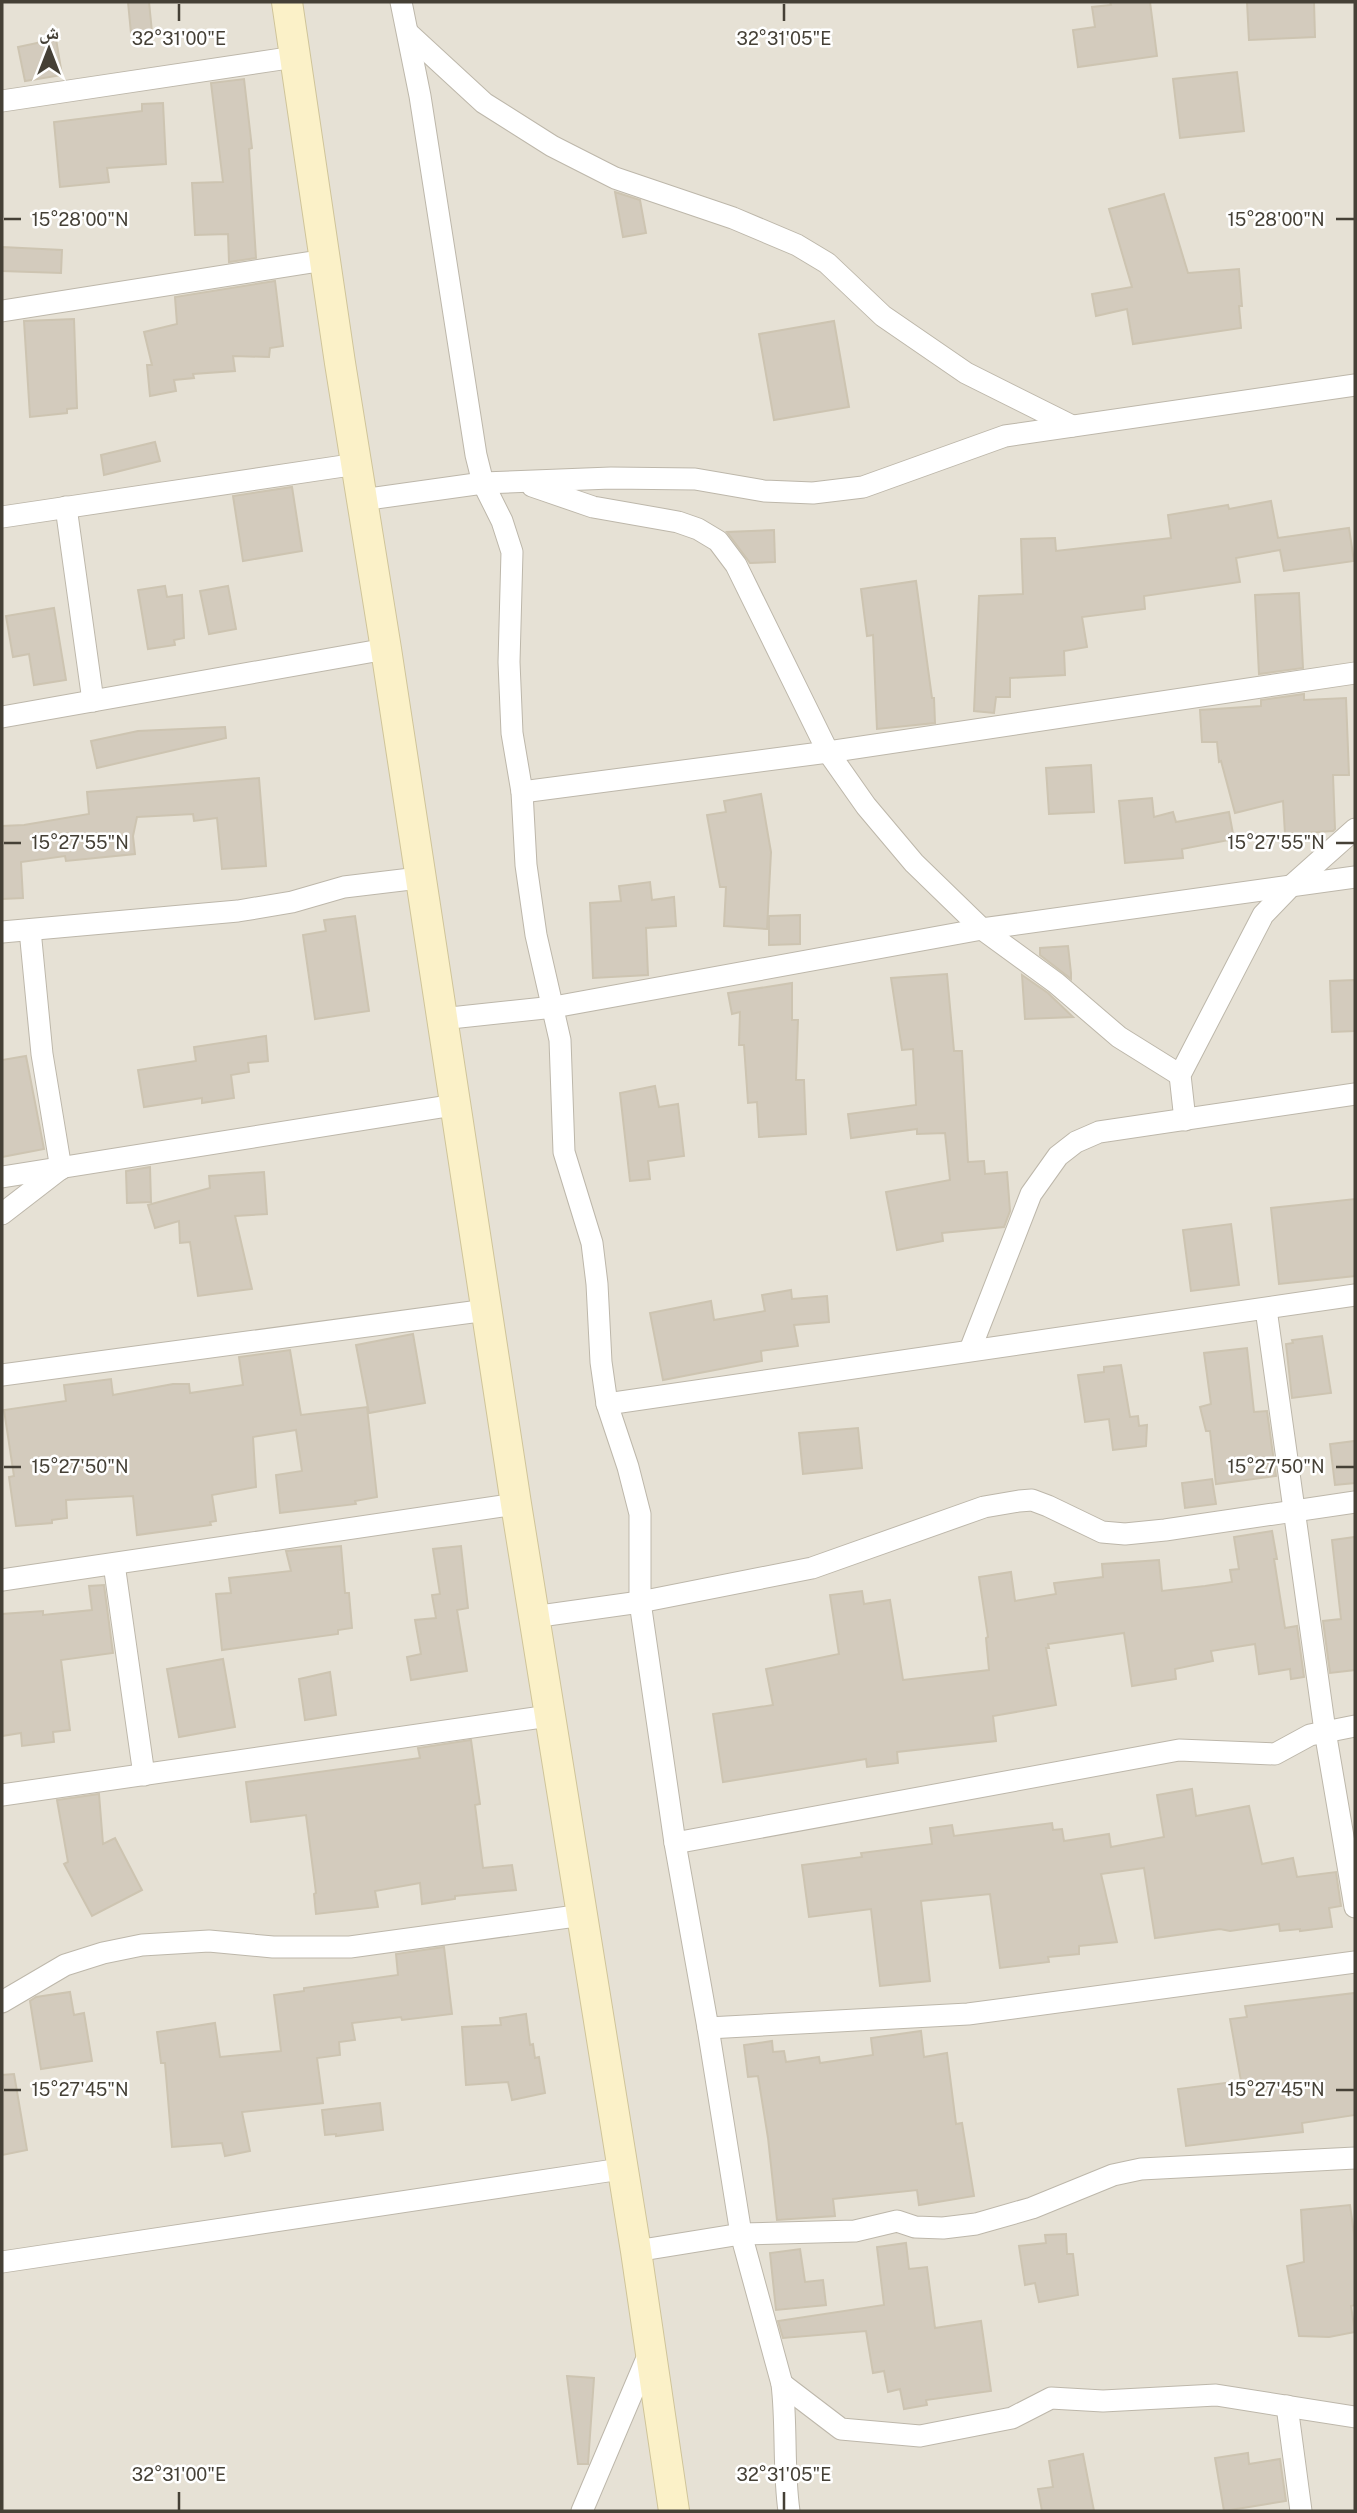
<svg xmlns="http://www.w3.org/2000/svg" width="1357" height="2513" viewBox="0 0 1357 2513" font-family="'Public Sans','Noto Naskh Arabic',sans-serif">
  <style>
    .residential { fill: #e6e1d5 }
    .building { fill: #d3cbbd; stroke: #cdc4b1; stroke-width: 2 }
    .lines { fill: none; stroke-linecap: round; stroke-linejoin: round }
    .street-casing { stroke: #bdb7aa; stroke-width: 23 }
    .secondary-casing { stroke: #cfc499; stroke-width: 32 }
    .street { stroke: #fff; stroke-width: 21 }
    .secondary { stroke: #fbf1c8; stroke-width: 30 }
    .ticks { fill: none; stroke: #454036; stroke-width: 2.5 }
    .ticks-label { font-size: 18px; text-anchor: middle; fill: #454036; stroke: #fff; stroke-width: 5; stroke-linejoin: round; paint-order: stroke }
  </style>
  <rect width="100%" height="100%" fill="#f2efe7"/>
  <rect class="residential" x="2" y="2" width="1353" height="2509"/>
  <g class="building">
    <path d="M128 2H149L152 32 131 33Z"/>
    <path d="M1110 2H1150L1157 56 1078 67 1073 30 1095 27 1092 7 1111 5Z"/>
    <path d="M1247 2H1314L1315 37 1249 40Z"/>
    <path d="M56 39 62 75 25 81 18 47Z"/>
    <path d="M1237 72 1244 131 1180 138 1173 79Z"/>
    <path d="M244 79 252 148 249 149 256 258 229 262 228 234 195 235 192 183 223 182 211 83Z"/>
    <path d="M163 103 166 164 107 168 109 182 60 187 54 122 142 111V104Z"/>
    <path d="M615 192 640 200 646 233 623 237Z"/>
    <path d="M1164 194 1188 273 1239 269 1242 306H1239L1241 328 1133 344 1127 309 1096 316 1092 294 1132 287 1109 209Z"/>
    <path d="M2 247 62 250 61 273 2 271Z"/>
    <path d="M275 281 283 346 270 348 269 357 233 356 235 371 193 374 194 378 174 380 176 391 150 396 147 365H152L144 332 177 324 175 297Z"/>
    <path d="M74 319 77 408 67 409V413L30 417 24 321Z"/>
    <path d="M834 321 849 407 774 420 759 334Z"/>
    <path d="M155 442 160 461 104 475 101 455Z"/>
    <path d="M292 487 302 551 243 561 233 496Z"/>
    <path d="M1271 501 1278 538 1349 528 1354 561 1284 571 1280 550 1236 558 1240 582 1144 596 1145 609 1082 617 1087 647 1064 651 1065 675 1010 678V697H996L994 713 974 711 979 596 1023 594 1021 539 1055 538 1056 551 1171 538 1168 515 1228 505 1229 509Z"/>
    <path d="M774 530 775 562 750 563 727 532Z"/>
    <path d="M916 581 932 698H934L935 723 877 729 873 635 867 636 861 589Z"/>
    <path d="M165 586 167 597 182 595 184 638 174 640 175 645 148 649 138 590Z"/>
    <path d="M228 586 236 629 209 634 200 591Z"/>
    <path d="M1299 593 1303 668 1259 674 1255 595Z"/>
    <path d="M54 608 66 680 34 685 29 654 13 657 6 616Z"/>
    <path d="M1304 694V700L1346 698 1349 775H1333L1335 829 1333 831 1285 834 1283 801 1235 813 1221 761 1219 762 1217 742H1202L1200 710 1261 706V700Z"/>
    <path d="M225 727 226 738 97 768 91 741 138 731Z"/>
    <path d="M1091 765 1094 812 1049 814 1046 768Z"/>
    <path d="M259 778 266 866 222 869 217 818 194 821 193 814 137 817 133 836 135 854 66 861 65 856 21 862 23 898 2 899V826L24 825 89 814 87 792Z"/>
    <path d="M761 794 771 852 767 929 724 926 726 887H720L707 815 726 812 724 801Z"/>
    <path d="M1152 798 1154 817 1173 812 1176 822 1229 812 1234 839 1182 849 1183 858 1125 863 1119 801Z"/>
    <path d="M650 882 652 900 674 897 676 926 646 928 648 975 593 978 590 903 621 901 619 886Z"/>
    <path d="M800 915V944L769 945V916Z"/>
    <path d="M355 916 369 1011 315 1019 303 935 326 931 324 920Z"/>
    <path d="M1068 946 1071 973V979L1040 955V948Z"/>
    <path d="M947 974 954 1051H962L968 1162 984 1161 985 1174 1007 1172 1010 1211 1004 1227 942 1233 943 1241 897 1250 886 1192 950 1180 945 1133 917 1134V1129L851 1138 848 1114 916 1105 913 1049 902 1050 891 978Z"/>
    <path d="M1022 975 1048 993 1073 1017 1025 1019Z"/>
    <path d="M1355 980V1031L1332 1032 1330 981Z"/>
    <path d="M792 983V1020H798L796 1080H804L806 1134 759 1137 757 1102 748 1103 744 1045H739L740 1012 732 1014 728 993Z"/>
    <path d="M266 1036 268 1061 248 1063 249 1072 231 1075 234 1098 202 1103V1098L144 1107 138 1070 196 1061 194 1047Z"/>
    <path d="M26 1056 44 1149 2 1157V1060Z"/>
    <path d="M655 1086 659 1107 678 1104 684 1156 648 1161 650 1179 630 1181 620 1093Z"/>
    <path d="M150 1167 151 1202 127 1203 126 1171Z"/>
    <path d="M264 1172 267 1214 235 1216 252 1289 198 1296 190 1242 180 1243 179 1221 155 1228 148 1205 210 1188 209 1176Z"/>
    <path d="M1355 1199V1276L1279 1284 1271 1208Z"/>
    <path d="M1231 1224 1239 1285 1191 1291 1183 1230Z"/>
    <path d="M791 1290 792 1299 827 1296 829 1322 794 1325 798 1346 761 1351 762 1361 663 1380 650 1313 711 1301 714 1320 765 1311 762 1295Z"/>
    <path d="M413 1334 425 1403 369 1413 356 1345Z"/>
    <path d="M1322 1336 1331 1393 1292 1398 1286 1344 1293 1343 1292 1340Z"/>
    <path d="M1247 1348 1254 1412 1267 1411 1276 1476 1216 1484 1210 1431H1206L1200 1407 1211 1404 1204 1353Z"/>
    <path d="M290 1350 301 1415 367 1407 377 1497 355 1501 356 1504 280 1513 276 1475 302 1471 296 1430 253 1437 256 1487 212 1495 216 1521 210 1522 211 1525 137 1535 133 1496 66 1500 67 1518 52 1520V1523L16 1526 9 1477 14 1476 4 1410 66 1401 64 1385 111 1379 113 1395 173 1384H189L190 1393 243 1385 239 1357Z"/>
    <path d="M1121 1365 1130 1417 1138 1416 1139 1426 1147 1425 1146 1446 1113 1450 1109 1419 1085 1422 1078 1375 1104 1372V1367Z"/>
    <path d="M858 1428 862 1468 803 1474 799 1433Z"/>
    <path d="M1355 1441V1483L1335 1485 1330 1444Z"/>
    <path d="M1212 1479 1216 1504 1185 1508 1182 1483Z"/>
    <path d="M1272 1531 1277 1559H1274L1285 1628 1297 1626 1304 1677 1291 1679 1290 1669 1259 1674 1255 1644 1211 1651 1213 1661 1175 1669 1176 1679 1132 1686 1124 1633 1048 1644 1049 1648H1046L1056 1705 993 1716 996 1741 897 1752 898 1763 867 1767 866 1759 723 1782 713 1714 773 1705 766 1669 839 1654 830 1595 862 1591 864 1604 890 1600 903 1680 989 1670 986 1638 988 1637 979 1577 1011 1572 1015 1601 1056 1594 1054 1583 1103 1577 1102 1564 1159 1560 1162 1591 1205 1586 1232 1582 1230 1570 1239 1569 1234 1537Z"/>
    <path d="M1355 1537V1670L1330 1673 1323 1621 1341 1619 1332 1540Z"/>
    <path d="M341 1546 345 1593H349L352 1628 338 1630V1634L222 1650 216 1594 231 1593 229 1578 291 1571 286 1551Z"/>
    <path d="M461 1546 468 1608 457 1610 467 1671 411 1680 407 1657 421 1654 415 1620 436 1618 432 1595 440 1594 433 1549Z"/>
    <path d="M104 1585 113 1653 61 1660 70 1730 53 1732 54 1742 22 1746 21 1733 2 1736V1614L43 1611V1615L92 1610 89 1586Z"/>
    <path d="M223 1659 235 1727 179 1737 167 1669Z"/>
    <path d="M330 1672 336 1715 305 1720 299 1679Z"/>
    <path d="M471 1740 480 1804 475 1805 483 1868 512 1865 516 1890 455 1896V1899L422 1904 420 1883 375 1891 378 1907 316 1914 314 1894 316 1893 306 1815 251 1822 246 1782 420 1758 418 1748Z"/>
    <path d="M1192 1789 1196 1816 1249 1806 1262 1864 1293 1858 1297 1877 1336 1872 1341 1906 1329 1908 1332 1927 1300 1931V1929L1280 1931 1279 1924 1230 1931 1220 1929 1155 1938 1144 1868 1101 1874 1117 1942 1079 1946V1954L1048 1957 1049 1962 1000 1968 990 1894 921 1901 930 1981 880 1986 871 1909 809 1917 802 1865 862 1857 861 1853 932 1844 930 1828 952 1825 954 1836 1052 1823 1053 1830 1062 1829 1064 1841 1109 1834 1111 1847 1164 1837 1157 1795Z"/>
    <path d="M99 1794 103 1844 115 1838 142 1890 92 1916 64 1864 68 1862 57 1800Z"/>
    <path d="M444 1947 452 2014 402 2020 401 2017 352 2023 355 2040 339 2042 340 2055 317 2058 323 2103 242 2112 250 2151 225 2156 222 2143 172 2147 165 2063H161L157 2032 215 2023 220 2057 281 2051 274 1995 304 1991V1988L398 1975 396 1954Z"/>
    <path d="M70 1992 74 2015 84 2013 92 2061 41 2069 30 2001 36 1997Z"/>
    <path d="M1355 1993V2115L1302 2123 1303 2132 1186 2146 1178 2089 1241 2081 1230 2019 1247 2017 1245 2006Z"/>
    <path d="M526 2014 530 2045 533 2044 535 2058 539 2057 545 2093 512 2100 508 2082 466 2085 462 2027 501 2025 500 2018Z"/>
    <path d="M921 2031 924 2057 947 2053 956 2124 962 2123 974 2196 919 2205 917 2190 833 2199 835 2216 777 2220 768 2138 758 2076 748 2077 744 2045 772 2041 773 2052 784 2051 786 2062 819 2057 820 2063 873 2055 871 2038Z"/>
    <path d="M14 2074 27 2150 2 2155V2075Z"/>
    <path d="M380 2103 383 2130 336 2136V2134L325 2135 322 2110Z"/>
    <path d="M1350 2205 1355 2241V2305L1351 2306 1355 2332 1329 2337 1299 2336 1287 2266 1304 2262 1301 2210Z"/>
    <path d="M1066 2234 1067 2254H1073L1078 2295 1039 2302 1035 2283 1025 2285 1019 2246 1046 2243 1045 2235Z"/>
    <path d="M906 2243 909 2269 927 2267 935 2328 981 2321 991 2391 926 2400 927 2405 904 2409 900 2389 888 2392 884 2371 873 2373 866 2331 783 2338 778 2321 884 2305 877 2247Z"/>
    <path d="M800 2249 805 2282 823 2280 826 2305 776 2310 770 2253Z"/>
    <path d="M567 2376 594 2378 588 2464H578Z"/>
    <path d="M1248 2453 1249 2464 1280 2459 1286 2501 1224 2511 1215 2458Z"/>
    <path d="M1083 2454 1094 2511H1042L1038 2489 1053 2487 1049 2461Z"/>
  </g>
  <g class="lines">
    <g class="street-casing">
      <g id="street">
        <path d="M401 2 420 96 476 455 483 483 502 521 512 552 509 662 512 733 522 792 526 865 536 935 560 1040 564 1152 592 1243 597 1284 601 1362 607 1404 628 1467 640 1514V1602L675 1843 708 2028 741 2234 782 2384C787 2426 783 2469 789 2511"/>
        <path d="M408 33 484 103 552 146 615 178 733 218 797 245 827 263 883 316 966 373 1072 426"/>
        <path d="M2 101 295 57"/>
        <path d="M2 311 325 260"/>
        <path d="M532 486 593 507 678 522 698 529 718 541 736 565 828 752 866 806 914 863 982 929 1056 983 1119 1037 1180 1075"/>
        <path d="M362 500 483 483 611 478 695 479 764 491 813 493 863 487 1005 436 1355 385"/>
        <path d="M66 507 93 701"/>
        <path d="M2 517 357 464"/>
        <path d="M2 717 386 649"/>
        <path d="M522 792 828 752 1355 673"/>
        <path d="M30 930 42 1054 61 1169"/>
        <path d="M2 932 238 911 292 902 344 887 419 878"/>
        <path d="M441 1019 554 1007 982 929 1355 877"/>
        <path d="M1185 1120 1180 1075 1263 915 1291 886 1355 829"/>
        <path d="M2 1177 454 1105"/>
        <path d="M2 1214 59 1170"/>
        <path d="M1266 1309 1325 1731 1355 1907"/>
        <path d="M970 1350 1031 1194 1058 1156 1076 1142 1099 1132 1355 1094"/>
        <path d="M2 1375 487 1310"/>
        <path d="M607 1404 1355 1295"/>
        <path d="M114 1564 144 1775"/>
        <path d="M2 1580 516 1504"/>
        <path d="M533 1617 640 1602 812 1568 984 1507 1019 1501 1032 1500 1048 1506 1102 1532 1125 1534 1165 1530 1355 1502"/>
        <path d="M2 1795 549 1716"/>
        <path d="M675 1843 1179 1750 1275 1754 1310 1735 1355 1726"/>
        <path d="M2 2002 65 1965 103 1953 142 1945 209 1941 273 1947H350L583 1915"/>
        <path d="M708 2028 968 2014 1355 1962"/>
        <path d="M636 2251 741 2234 855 2231 897 2221 915 2227 943 2228 976 2224 1032 2208 1113 2175 1141 2169 1355 2158"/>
        <path d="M2 2262 621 2169"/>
        <path d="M782 2384 841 2429 920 2436 1012 2418 1051 2398 1103 2401 1216 2395 1355 2417"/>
        <path d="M1287 2406 1301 2511"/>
        <path d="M582 2511 650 2351"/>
      </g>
    </g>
    <g class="secondary-casing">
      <path id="secondary" d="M287 2 340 363 386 649 516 1504 636 2251 674 2511"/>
    </g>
    <use href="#street" class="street"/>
    <use href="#secondary" class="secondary"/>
  </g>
  <path class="ticks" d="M179 4V21M784 4V21M4 219H21M1336 219H1354M4 843H21M1336 843H1354M4 1467H21M1336 1467H1354M4 2090H21M1336 2090H1354M179 2492V2510M784 2492V2510"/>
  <g class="ticks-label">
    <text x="179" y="45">32°31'00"E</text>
    <text x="784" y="45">32°31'05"E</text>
    <text x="80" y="226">15°28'00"N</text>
    <text x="1276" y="226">15°28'00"N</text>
    <text x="80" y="849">15°27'55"N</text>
    <text x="1276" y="849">15°27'55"N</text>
    <text x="80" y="1473">15°27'50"N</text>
    <text x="1276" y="1473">15°27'50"N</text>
    <text x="80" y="2096">15°27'45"N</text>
    <text x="1276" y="2096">15°27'45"N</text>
    <text x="179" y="2481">32°31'00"E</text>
    <text x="784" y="2481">32°31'05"E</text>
  </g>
  <rect width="1357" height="2513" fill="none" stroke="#454036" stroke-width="7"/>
  <g transform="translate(49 49)" stroke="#ffffff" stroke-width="5" paint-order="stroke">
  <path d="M0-5L12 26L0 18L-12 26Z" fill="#454036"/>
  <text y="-10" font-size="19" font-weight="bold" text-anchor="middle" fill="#454036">ش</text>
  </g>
</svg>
